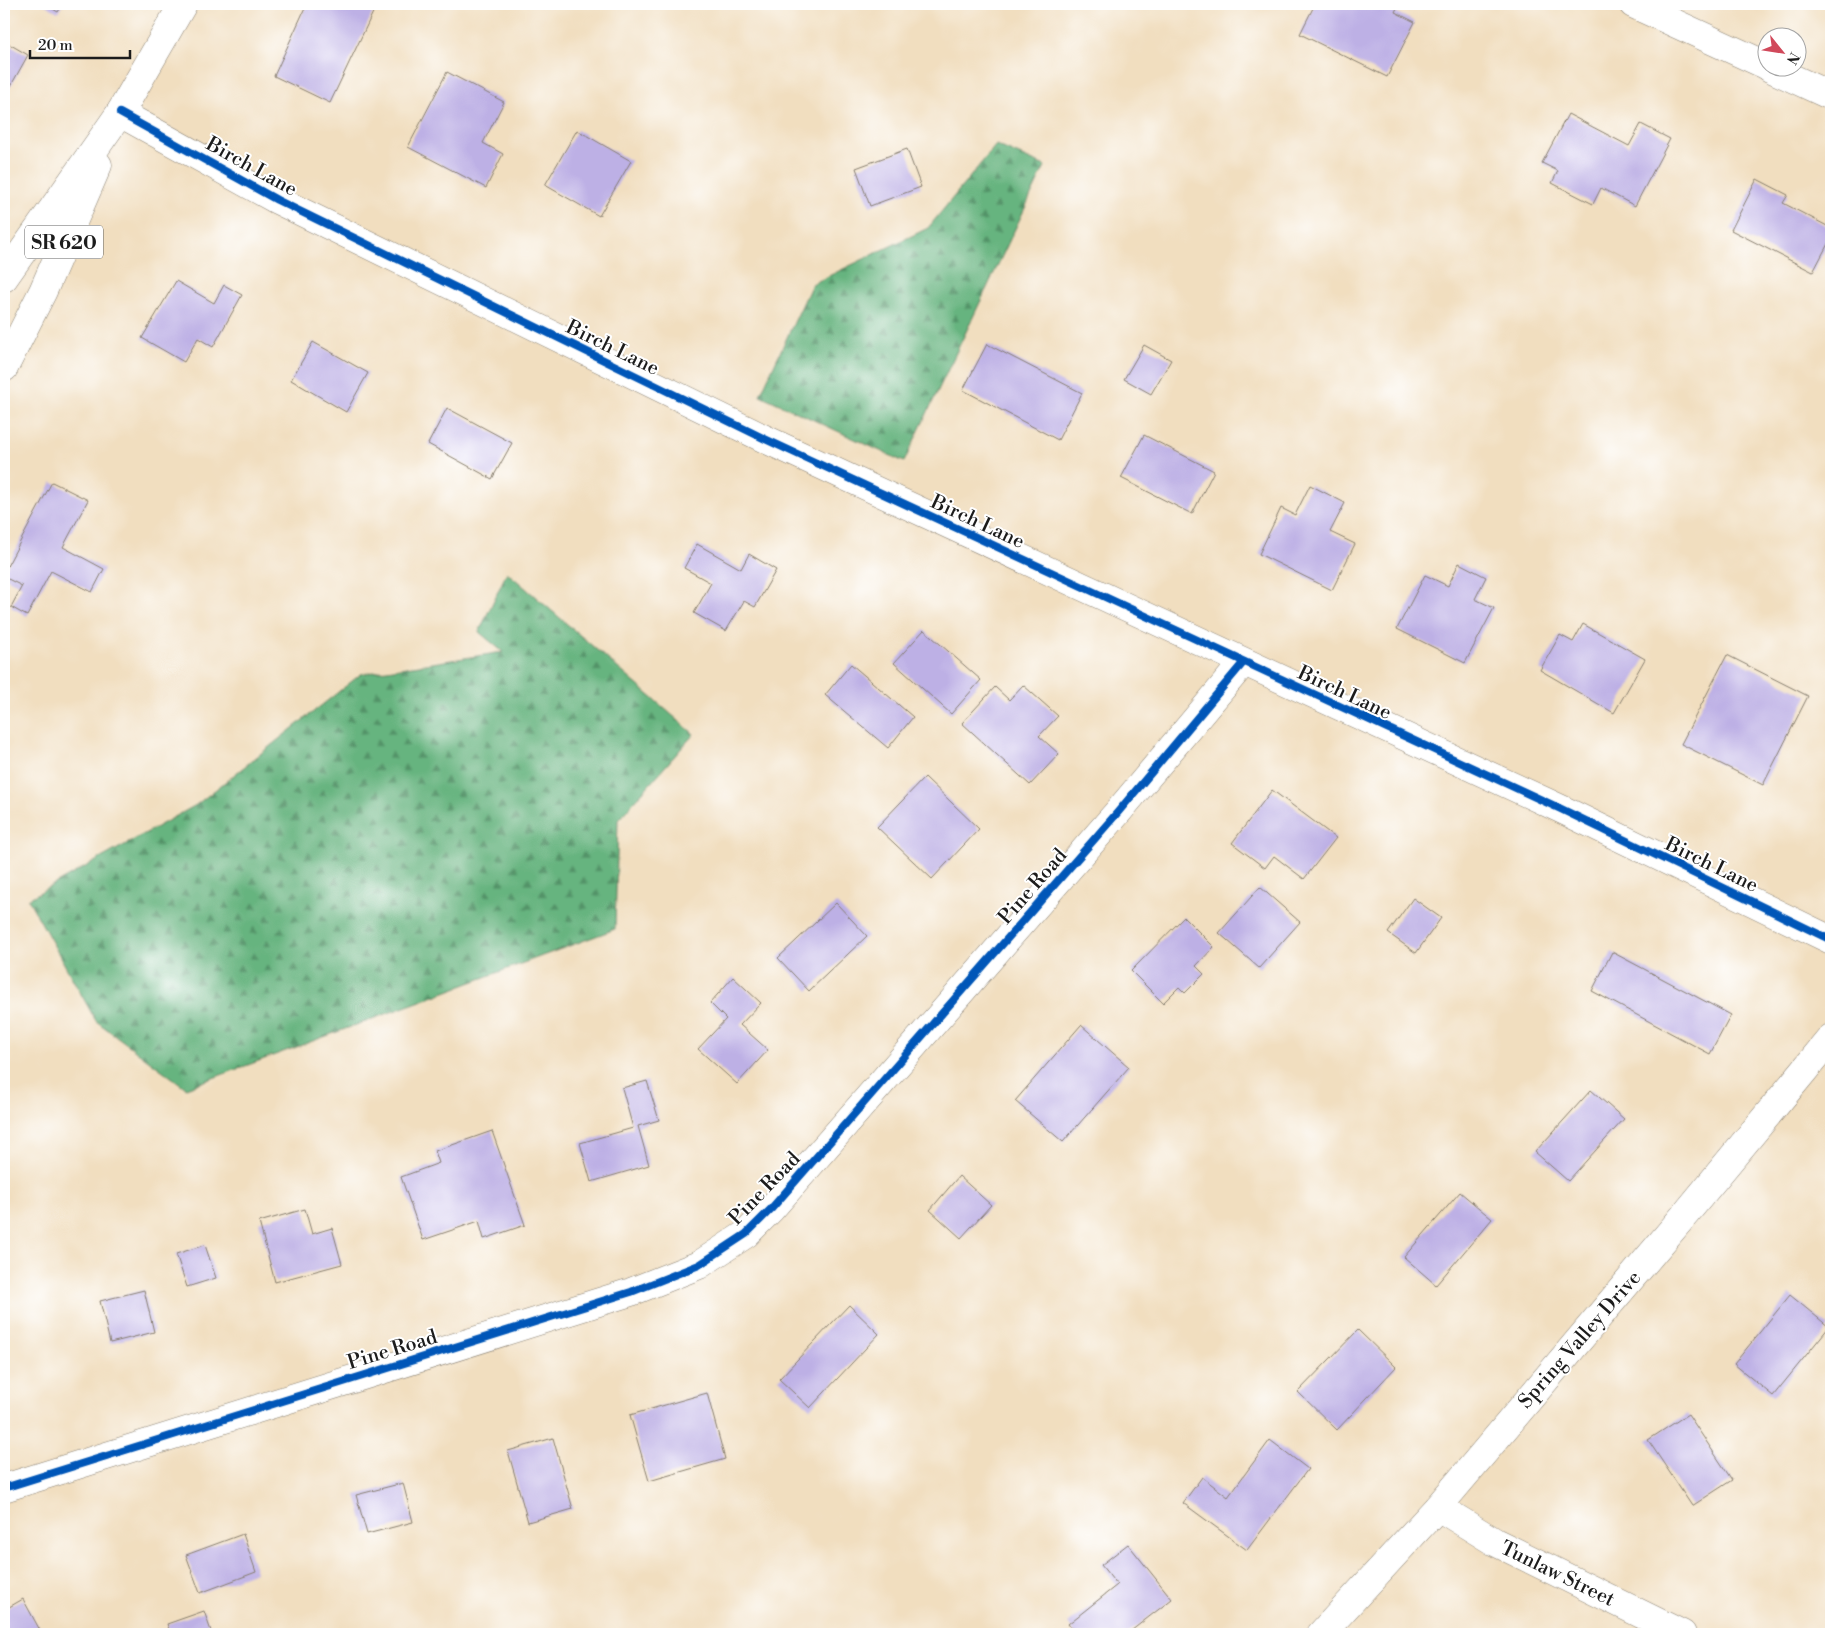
<svg xmlns="http://www.w3.org/2000/svg" width="1835" height="1638" viewBox="0 0 1835 1638" font-family="'Libre Bodoni',serif">
  <style>
    .forest { fill: url(#forest-firs); stroke: #41684e }
    .building { fill: #bdb0e5 }
    .lines { fill: none; stroke-linecap: round; stroke-linejoin: round }
    .minor-casing { stroke: #867d6e; stroke-width: 29 }
    .tertiary-casing { stroke: #867d6e; stroke-width: 29 }
    .primary-casing { stroke: #867d6e; stroke-width: 29 }
    .minor { stroke: #fff; stroke-width: 28 }
    .tertiary { stroke: #fff; stroke-width: 28 }
    .primary { stroke: #fff; stroke-width: 28 }
    .cycleway-casing { stroke: #fff; stroke-width: 11 }
    .cycleway { stroke: #0057b8; stroke-width: 8 }
    .labels { text-anchor: middle; stroke-width: 4; stroke-linejoin: round; paint-order: stroke }
    .shield { fill: #fff; stroke: #606060; stroke-width: 1 }
    .shield-label { font-size: 19px; font-weight: bold; fill: #1c1c1c }
    .street-label { font-size: 20px; fill: #1c1c1c; stroke: #fff }
  </style>
  <defs>
    <pattern id="forest-firs" width="22" height="20" patternUnits="userSpaceOnUse" patternTransform="scale(1.25)"><rect width="22" height="20" fill="#66b47f"/><path d="M5 1l3.5 6h-7zM16 11l3.5 6h-7z" fill="#539267"/></pattern>
  </defs>
  <rect width="100%" height="100%" fill="#fff"/>
  <filter id="ink" filterUnits="userSpaceOnUse"><feTurbulence type="fractalNoise" baseFrequency=".02" numOctaves="2"/><feDisplacementMap in="SourceGraphic" scale="10" xChannelSelector="R" yChannelSelector="G"/><feConvolveMatrix kernelMatrix="1 2 1 2 8 2 1 2 1" color-interpolation-filters="sRGB"/></filter>
  <filter id="wash" filterUnits="userSpaceOnUse"><feTurbulence type="fractalNoise" baseFrequency=".0096" numOctaves="4" result="noise"/><feDisplacementMap in="SourceGraphic" scale="20" xChannelSelector="R" yChannelSelector="G"/><feGaussianBlur stdDeviation="1.12" result="paint"/><feColorMatrix in="noise" values="0 0 0 0 0 0 0 0 0 0 0 0 0 0 0 0 0 1.4 0 .05"/><feComposite in="paint" operator="in"/></filter>
  <g filter="url(#wash)">
    <rect width="100%" height="100%" fill="#f1debf"/>
    <g class="forest">
      <path d="M996 145 1045 166 904 462 760 395 812 284 928 228Z"/>
      <path d="M507 572 694 734 618 820 615 929 186 1088 96 1021 28 899 196 805 361 674 503 652 479 632Z"/>
    </g>
    <g id="blocks">
      <g class="building">
        <path d="M44 4H63L58 12Z"/>
        <path d="M307 4H377L330 103 274 76Z"/>
        <path d="M1315 4H1399L1395 12 1415 22 1387 77 1300 34Z"/>
        <path d="M4 41 28 55 4 98Z"/>
        <path d="M447 72 504 102 483 143 503 154 486 188 408 147Z"/>
        <path d="M1568 114 1629 146 1641 124 1670 139 1635 206 1601 188 1593 204 1552 183 1558 171 1542 163Z"/>
        <path d="M577 130 631 161 599 216 545 185Z"/>
        <path d="M907 149 921 187 870 206 856 168Z"/>
        <path d="M1757 179 1788 195 1783 203 1831 228V238L1813 272 1731 230Z"/>
        <path d="M176 281 214 303 224 285 242 295 213 347 198 338 184 362 142 338Z"/>
        <path d="M313 342 368 373 346 412 291 380Z"/>
        <path d="M987 344 1082 393 1058 440 963 390Z"/>
        <path d="M1144 345 1171 360 1151 394 1124 379Z"/>
        <path d="M447 408 512 443 492 479 428 444Z"/>
        <path d="M1144 435 1214 471 1192 514 1121 478Z"/>
        <path d="M52 482 88 500 63 547 104 569 92 592 51 571 27 616 11 607 22 586 4 577V572Z"/>
        <path d="M1310 485 1345 503 1330 532 1355 544 1332 590 1259 554 1281 508 1295 515Z"/>
        <path d="M697 544 741 569 749 554 776 570 755 607 744 601 726 631 694 613 711 583 684 568Z"/>
        <path d="M1459 563 1486 577 1475 599 1494 608 1465 663 1397 629 1425 575 1448 586Z"/>
        <path d="M1583 624 1645 659 1614 713 1540 670 1560 635 1573 642Z"/>
        <path d="M924 630 981 680 951 714 894 663Z"/>
        <path d="M1727 655 1808 696 1763 785 1681 744Z"/>
        <path d="M851 664 913 717 888 748 825 695Z"/>
        <path d="M1023 685 1058 716 1039 736 1059 754 1030 785 962 723 995 687 1009 700Z"/>
        <path d="M925 777 979 829 932 879 877 827Z"/>
        <path d="M1272 790 1336 838 1304 879 1274 856 1265 868 1232 843Z"/>
        <path d="M1260 887 1300 922 1259 968 1219 933Z"/>
        <path d="M1413 898 1441 918 1416 953 1388 933Z"/>
        <path d="M836 903 867 936 809 991 778 958Z"/>
        <path d="M1184 917 1214 947 1196 966 1204 974 1185 993 1179 987 1163 1003 1131 971Z"/>
        <path d="M1612 952 1731 1015 1710 1054 1592 991Z"/>
        <path d="M733 977 761 1003 740 1025 768 1050 737 1084 698 1049 726 1019 710 1003Z"/>
        <path d="M1081 1025 1129 1067 1063 1142 1015 1101Z"/>
        <path d="M647 1081 659 1120 638 1126 649 1165 591 1182 580 1143 633 1128 622 1088Z"/>
        <path d="M1591 1090 1624 1119 1568 1181 1535 1152Z"/>
        <path d="M492 1131 525 1225 484 1239 479 1221 423 1240 401 1177 439 1163 435 1151Z"/>
        <path d="M959 1176 991 1205 961 1238 930 1210Z"/>
        <path d="M1460 1192 1492 1219 1436 1285 1404 1257Z"/>
        <path d="M305 1209 312 1234 332 1228 342 1264 275 1282 259 1222Z"/>
        <path d="M205 1245 216 1278 187 1287 176 1254Z"/>
        <path d="M144 1290 154 1332 110 1343 100 1301Z"/>
        <path d="M1790 1295 1829 1327 1773 1396 1734 1364Z"/>
        <path d="M849 1305 879 1334 810 1408 779 1379Z"/>
        <path d="M1358 1330 1396 1367 1337 1430 1298 1392Z"/>
        <path d="M707 1393 725 1459 649 1481 630 1415Z"/>
        <path d="M1688 1414 1732 1480 1692 1506 1648 1440Z"/>
        <path d="M553 1438 573 1509 528 1522 508 1451Z"/>
        <path d="M1270 1440 1308 1469 1247 1550 1183 1503 1202 1477 1228 1497Z"/>
        <path d="M403 1483 413 1522 367 1534 356 1495Z"/>
        <path d="M243 1534 256 1572 200 1593 186 1555Z"/>
        <path d="M1128 1544 1172 1599 1127 1634H1076L1068 1624 1117 1585 1101 1565Z"/>
        <path d="M23 1599 42 1634H4V1610Z"/>
        <path d="M204 1611 212 1634H171L167 1624Z"/>
      </g>
    </g>
  </g>
  <g filter="url(#ink)">
    <use href="#blocks" fill-opacity="0" stroke="#867d6e" stroke-width="1"/>
    <g class="lines">
      <g class="minor-casing">
        <g id="minor">
          <path d="M120 113 277 200 765 439 1561 809 1831 940"/>
          <path d="M4 1488 631 1292 699 1265 746 1234 771 1209 1118 812 1243 663"/>
          <path d="M1438 1507 1495 1542 1682 1634"/>
          <path d="M1321 1634 1438 1507 1688 1211 1831 1038"/>
        </g>
      </g>
      <g class="tertiary-casing">
        <g id="tertiary">
          <path d="M1633 4 1768 66"/>
          <path d="M1770 68 1831 96"/>
        </g>
      </g>
      <g class="primary-casing">
        <g id="primary">
          <path d="M4 278 120 113 183 4"/>
          <path d="M4 368 43 291 98 165"/>
        </g>
      </g>
      <use href="#minor" class="minor"/>
      <use href="#tertiary" class="tertiary"/>
      <use href="#primary" class="primary"/>
      <g class="cycleway-casing">
        <g id="cycleway">
          <path d="M120 113 277 200 765 439 1561 809 1831 940"/>
          <path d="M4 1488 631 1292 699 1265 746 1234 771 1209 1118 812 1243 663"/>
        </g>
      </g>
      <use href="#cycleway" class="cycleway"/>
    </g>
  </g>
  <g class="labels">
    <rect class="shield" x="25" y="225.5" width="78" height="33" rx="4"/>
    <g class="shield-label">
      <text x="64" y="249">SR 620</text>
    </g>
    <g class="street-label">
      <text transform="translate(252 166) rotate(29)" y="7">Birch Lane</text>
      <text transform="translate(613 347) rotate(26)" y="7">Birch Lane</text>
      <text transform="translate(978 521) rotate(25)" y="7">Birch Lane</text>
      <text transform="translate(1345 692) rotate(25)" y="7">Birch Lane</text>
      <text transform="translate(1712 864) rotate(26)" y="7">Birch Lane</text>
      <text transform="translate(1032 886) rotate(-49)" y="7">Pine Road</text>
      <text transform="translate(764 1188) rotate(-46)" y="7">Pine Road</text>
      <text transform="translate(1579 1339) rotate(-49)" y="7">Spring Valley Drive</text>
      <text transform="translate(392 1349) rotate(-17)" y="7">Pine Road</text>
      <text transform="translate(1558 1573) rotate(26)" y="7">Tunlaw Street</text>
    </g>
  </g>
  <rect width="1835" height="1638" fill="none" stroke="#fff" stroke-width="20"/>
  <g transform="translate(1782 52) rotate(120)"><circle r="24" fill="#ffffff" stroke="#a4a4a4"/>
  <path d="M0-4L9 19L0 12L-9 19Z" fill="#d1495b"/>
  <text y="-8" font-size="14" font-weight="bold" text-anchor="middle" fill="#1c1c1c">N</text>
  </g>
  <path d="M30 50v8h100v-8" fill="none" stroke="#1c1c1c" stroke-width="2.5"/>
  <text x="38" y="50" font-size="15" fill="#1c1c1c" stroke="#ffffff" stroke-width="4" paint-order="stroke">20 m</text>
</svg>
